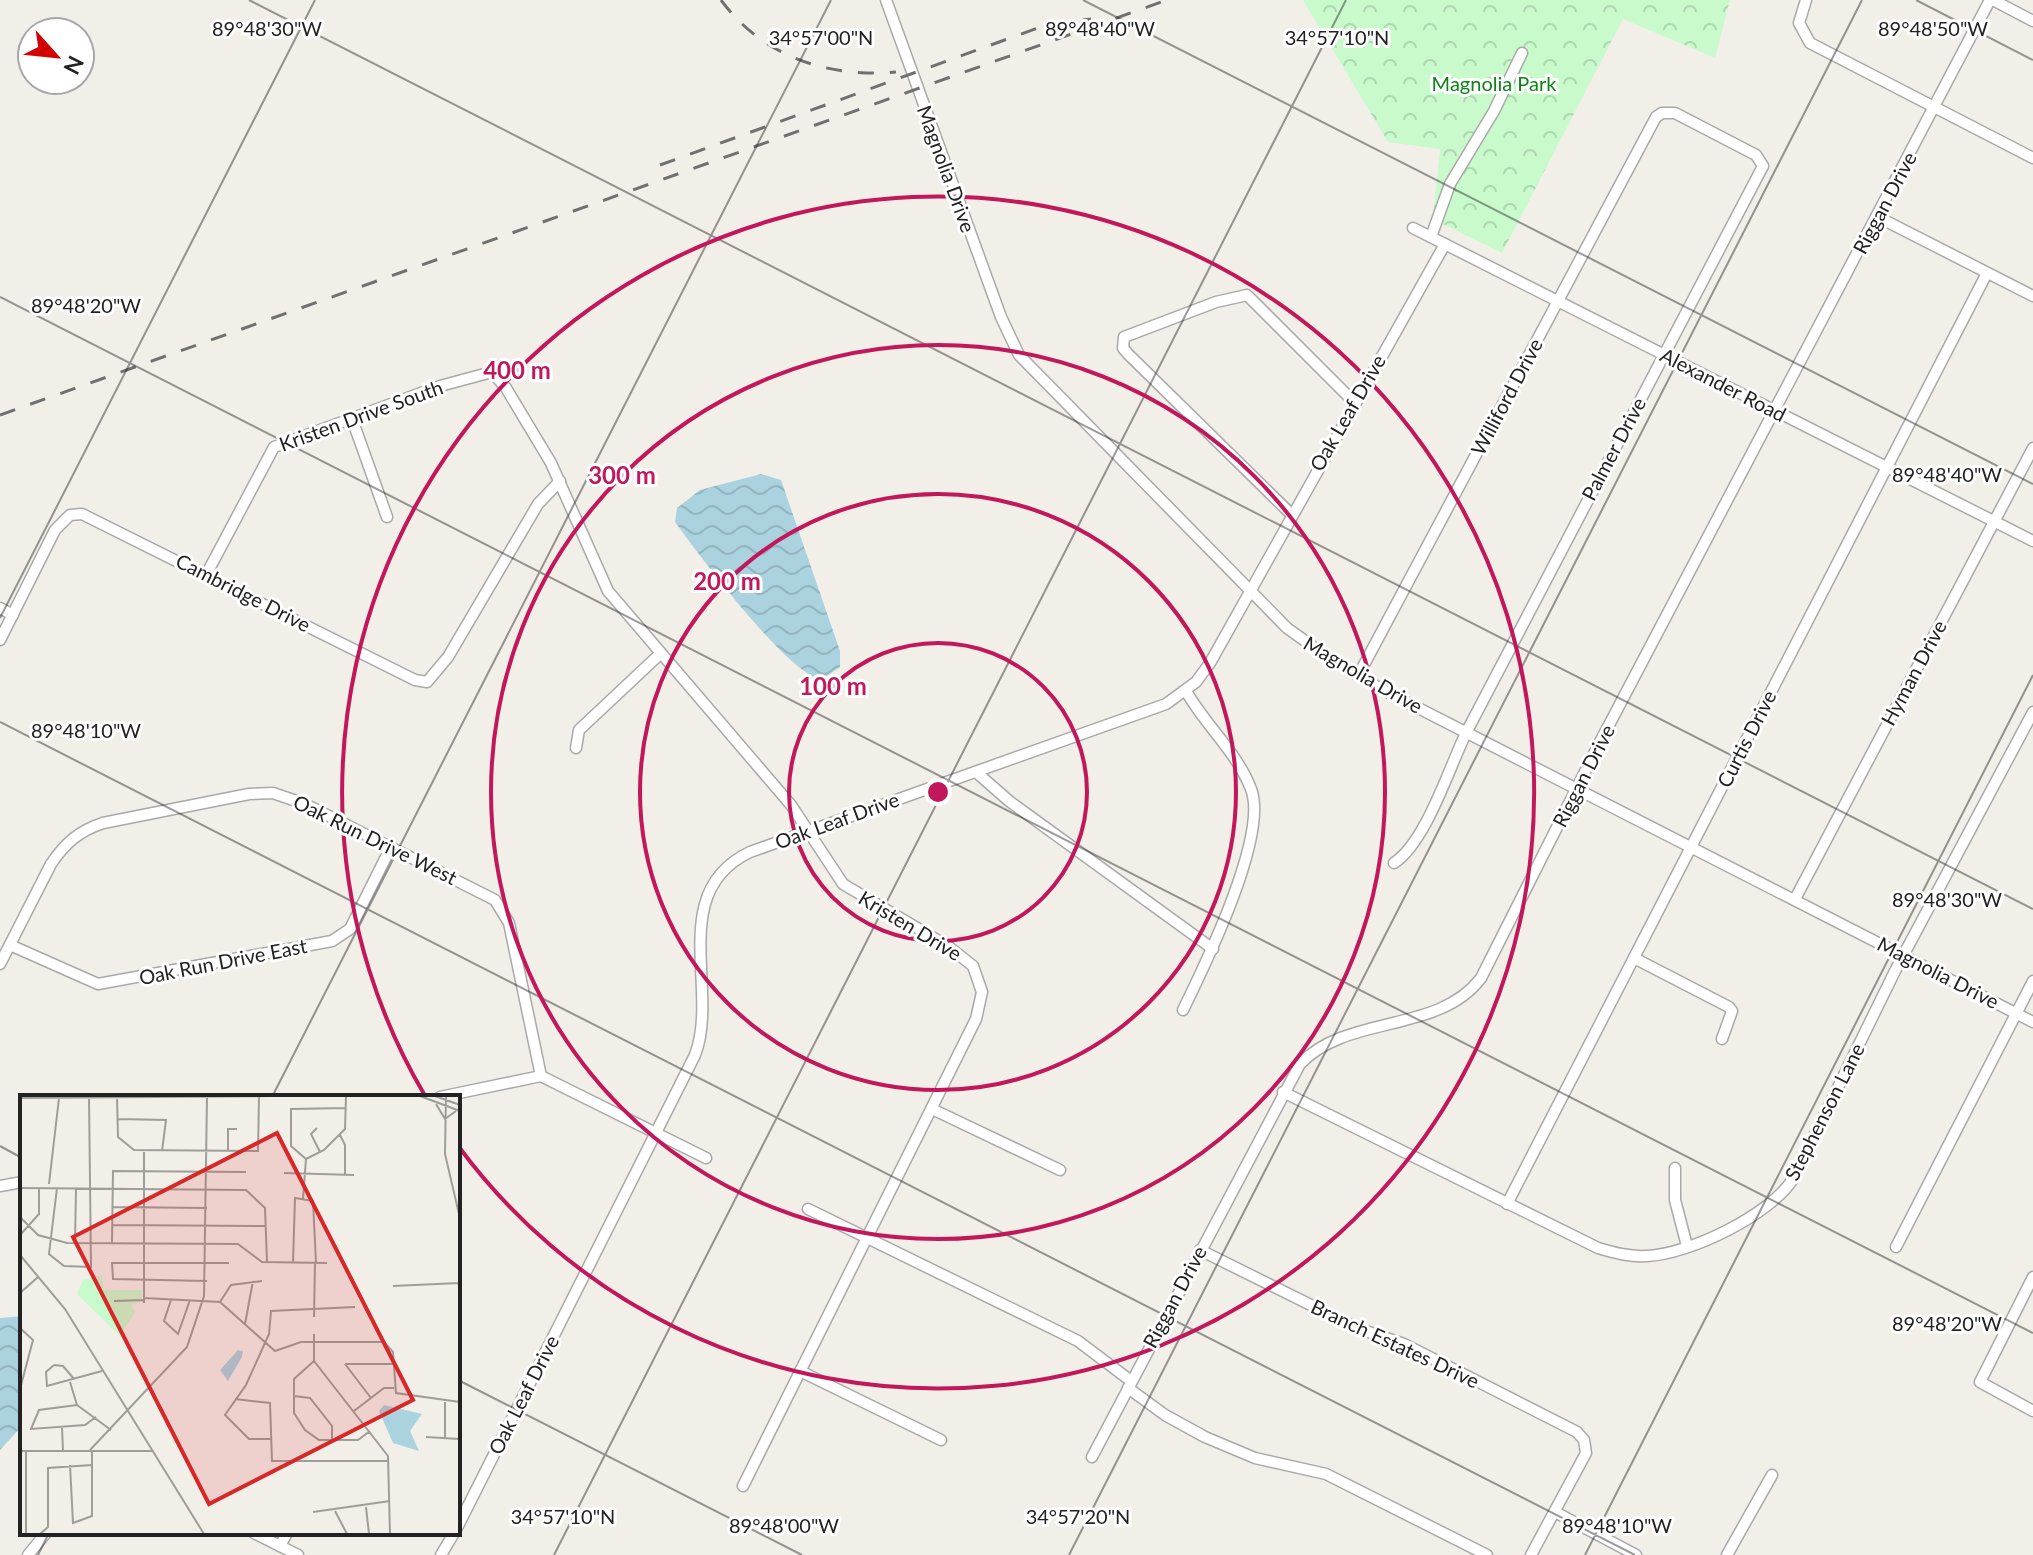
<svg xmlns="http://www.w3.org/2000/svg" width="2033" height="1555" viewBox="0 0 2033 1555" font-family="Lato,sans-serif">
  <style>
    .park { fill: url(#park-crowns) }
    .water { fill: url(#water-waves) }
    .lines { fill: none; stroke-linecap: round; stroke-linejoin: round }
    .minor-casing { stroke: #a9a9a9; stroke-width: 13 }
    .minor { stroke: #fff; stroke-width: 10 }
    .rail { stroke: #707070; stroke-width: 3; stroke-dasharray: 16 16; stroke-linecap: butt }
    .ticks { fill: none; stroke: #222; stroke-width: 2; stroke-opacity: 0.45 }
    .ring { fill: none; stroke: #c2185b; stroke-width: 4 }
    .labels { text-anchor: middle; stroke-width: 6; stroke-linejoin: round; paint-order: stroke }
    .park-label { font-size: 20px; fill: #0c8416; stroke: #fff }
    .street-label { font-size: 20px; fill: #222; stroke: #fff }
    .inset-road { fill: none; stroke: #9f9d99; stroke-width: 2 }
    .view { fill: #d62828; fill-opacity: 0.15; stroke: #d62828; stroke-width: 4 }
    .inset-edge { fill: none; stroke: #222; stroke-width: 4 }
    .ticks-label { font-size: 20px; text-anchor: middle; fill: #222; stroke: #fff; stroke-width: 6; stroke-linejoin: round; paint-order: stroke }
    .centre { fill: #c2185b; stroke: #fff; stroke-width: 4 }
    .ring-label { font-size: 24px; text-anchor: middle; font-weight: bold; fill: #c2185b; stroke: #fff; stroke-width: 6; stroke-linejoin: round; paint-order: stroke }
  </style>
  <defs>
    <pattern id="park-crowns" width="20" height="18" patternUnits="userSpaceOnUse" patternTransform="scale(2)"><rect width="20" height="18" fill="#c8facc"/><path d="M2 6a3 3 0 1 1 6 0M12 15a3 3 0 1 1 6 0" fill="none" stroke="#acd6af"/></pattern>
    <pattern id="water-waves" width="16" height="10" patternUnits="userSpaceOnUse" patternTransform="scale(2)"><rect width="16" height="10" fill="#aad3df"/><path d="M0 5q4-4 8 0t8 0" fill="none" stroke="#92b5bf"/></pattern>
  </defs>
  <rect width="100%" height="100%" fill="#f2efe9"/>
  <path class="park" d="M1303 0H1730L1715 58 1623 19 1502 253 1433 219 1440 149 1388 142Z"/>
  <g class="water">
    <path d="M761 474 781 480 840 651V667L821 680C786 672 698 554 675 522L677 508 700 490Z"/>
    <path d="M22 1316V1426L0 1450V1318Z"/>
  </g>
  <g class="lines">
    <g class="minor-casing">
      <g id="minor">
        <path d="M886 0 1001 317 1019 355 1287 628 1333 661 1383 690 2033 1022"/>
        <path d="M1806 0 1799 23 1810 43 2033 158"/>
        <path d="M1993 0 2033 21"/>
        <path d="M1878 217 2033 296"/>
        <path d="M1413 228 2033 541"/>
        <path d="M1431 237 1450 184 1494 111 1522 53"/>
        <path d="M352 419 387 517"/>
        <path d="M1291 514 1128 354 1123 348 1124 337 1216 302 1247 295 1354 402"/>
        <path d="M206 575 274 447 440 386 492 372 506 388 551 463 608 591 791 805 843 884 949 947 973 966 982 992 976 1019 743 1486"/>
        <path d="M0 608 13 615"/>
        <path d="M0 640 55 530 70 515 82 514 415 680 427 682 448 657 538 504 560 481"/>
        <path d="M1358 676 1656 117 1662 113H1675L1756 155 1763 166 1466 733C1449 768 1426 842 1394 863"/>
        <path d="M576 748 579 730 660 654"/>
        <path d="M976 772 1009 801 1213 949"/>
        <path d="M1795 899 2033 448"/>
        <path d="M10 945 98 984 332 941 350 929 391 847"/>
        <path d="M1634 958 1729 1007 1732 1011 1722 1039"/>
        <path d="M0 964 51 864C65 843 79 831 103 823L249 794 273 793 305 804 495 900 509 923 541 1076"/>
        <path d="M1183 1010C1205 965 1269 835 1251 789 1237 752 1205 725 1186 691"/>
        <path d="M541 1076 706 1158"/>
        <path d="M1283 1092 1598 1248C1615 1253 1630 1257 1647 1256 1690 1254 1770 1215 1793 1179L1895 971 2033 712"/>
        <path d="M440 1097 541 1076"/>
        <path d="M932 1109 1060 1170"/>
        <path d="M1675 1168V1200L1687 1246"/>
        <path d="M0 1186 22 1182"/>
        <path d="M1507 1204 1987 273"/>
        <path d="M808 1209 1078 1341 1131 1381"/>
        <path d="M1896 1247 2033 981"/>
        <path d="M1200 1250 1357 1328 1404 1344 1577 1432 1584 1440 1586 1453 1531 1555"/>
        <path d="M2033 1277 1980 1382 2033 1411"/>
        <path d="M800 1371 941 1440"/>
        <path d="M1128 1388 1165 1415 1205 1437 1255 1458 1326 1474 1487 1555"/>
        <path d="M1092 1457 1300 1064C1347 1014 1439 1034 1481 978L1599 744 1990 0"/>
        <path d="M1555 1512 1636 1555"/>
        <path d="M458 1526 695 1055C720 990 666 892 750 852L1166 704 1196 682 1210 663 1445 244"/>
        <path d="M254 1533 298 1555"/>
        <path d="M280 1546 287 1533"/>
        <path d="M28 1555 46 1533"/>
        <path d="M441 1555 454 1533"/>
        <path d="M1727 1555 1772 1475"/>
      </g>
    </g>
    <use href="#minor" class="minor"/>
    <g class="rail">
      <path d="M721 0C763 57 828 78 896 72"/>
      <path d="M660 165 1046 25 1091 19"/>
      <path d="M0 415 1167 0"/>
    </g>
  </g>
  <path class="ticks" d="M249 0 2033 909M1083 0 2033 484M1916 0 2033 60M0 297 2033 1333M0 618 315 0M0 722 1635 1555M272 1097 831 0M0 1146 22 1158M458 1380 802 1555M38 1555 49 1533M554 1555 1346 0M1069 1555 1862 0M1585 1555 2033 675"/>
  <g class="ring">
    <circle cx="938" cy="792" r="149"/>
    <circle cx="938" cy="792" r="298"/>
    <circle cx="938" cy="792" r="447"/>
    <path d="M424 1094A596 596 0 1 1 459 1147"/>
  </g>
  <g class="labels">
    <g class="park-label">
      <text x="1494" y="91">Magnolia Park</text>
    </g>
    <g class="street-label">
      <text transform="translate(946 169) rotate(70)" y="7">Magnolia Drive</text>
      <text transform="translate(1885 203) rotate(-62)" y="7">Riggan Drive</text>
      <text transform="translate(1723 385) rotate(27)" y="7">Alexander Road</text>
      <text transform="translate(1507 397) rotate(-62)" y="7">Williford Drive</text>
      <text transform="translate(1348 413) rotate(-60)" y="7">Oak Leaf Drive</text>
      <text transform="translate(361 416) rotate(-20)" y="7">Kristen Drive South</text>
      <text transform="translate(1614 449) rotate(-62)" y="7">Palmer Drive</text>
      <text transform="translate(243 593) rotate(27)" y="7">Cambridge Drive</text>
      <text transform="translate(1914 673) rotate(-62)" y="7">Hyman Drive</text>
      <text transform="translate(1363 675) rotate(30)" y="7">Magnolia Drive</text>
      <text transform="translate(1747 739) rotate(-63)" y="7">Curtis Drive</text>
      <text transform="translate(1584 776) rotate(-63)" y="7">Riggan Drive</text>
      <text transform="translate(837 821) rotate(-20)" y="7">Oak Leaf Drive</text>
      <text transform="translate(375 840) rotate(26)" y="7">Oak Run Drive West</text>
      <text transform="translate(910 926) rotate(31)" y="7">Kristen Drive</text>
      <text transform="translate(223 962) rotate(-11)" y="7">Oak Run Drive East</text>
      <text transform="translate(1938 973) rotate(27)" y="7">Magnolia Drive</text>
      <text transform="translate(1825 1112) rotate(-63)" y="7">Stephenson Lane</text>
      <text transform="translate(1175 1297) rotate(-62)" y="7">Riggan Drive</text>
      <text transform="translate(1395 1344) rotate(25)" y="7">Branch Estates Drive</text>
      <text transform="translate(524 1395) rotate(-63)" y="7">Oak Leaf Drive</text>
    </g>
  </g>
  <g transform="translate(20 1095)">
    <rect width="440" height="440" fill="#f2efe9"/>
    <path d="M82 180 83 195H122V206L112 210 115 217 100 241 57 199 63 185Z" fill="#c8facc"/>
    <path d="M218 255 223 256 222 262 208 286 200 275ZM364 310 402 319 390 336 399 356 373 348 359 316Z" fill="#aad3df"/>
    <path class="inset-road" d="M400 1 440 16M415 1 440 10M426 1 425 59 439 119 440 439M97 2 98 42 114 55 238 56 239 1M0 3 254 1M416 9 425 24 436 16M97 24 146 25 142 56M297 33 291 39 300 57M320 40 325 50V79M124 57V208M208 57V34H217M0 60V3M286 64 271 51V14L326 13M264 78 334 80M29 89 39 3M0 93 226 95 245 113 247 167M37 93 29 159 44 171 71 172 69 2M283 104 286 64 304 55 325 34 326 1M92 112 187 113M0 122 18 140 47 148 218 149 242 167 307 168M92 130 245 131M0 140 19 119V93M55 148 56 93M92 148 93 76 226 77M0 160 45 214 184 439M273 168 275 103 293 106 296 168M187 186 93 184 92 168H209M373 191 439 188M0 198 18 182M124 203 200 207 255 256 281 247H364L373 257 376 298 440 307M151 205 144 226 158 239 170 205M94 206 124 205M200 207 211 190 242 186M294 222 295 168M225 229 233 186M0 233 13 245 0 294M294 239V266M294 266 368 361 370 439M294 266 274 284V318L285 335 299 345H338L350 336M325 269H373M325 269 351 303M34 270 26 277 27 291 82 276M34 270 43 271 54 284M50 287 57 310M274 301 290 303 312 331V344M215 304 250 308 252 366H369M425 307V343M57 310 19 315 11 334 65 330 76 322M57 310 91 335M334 316 364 293H374M42 332 43 356M406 342 439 344M251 344H229L205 320 226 290 249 239 251 216 335 212M70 355 167 252 184 201 187 1M0 356H132M50 370 53 428 72 421V357M346 412 349 439M315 416 327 439M293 417 370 406M6 439V356M20 439 28 432V373L72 370"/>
    <path class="view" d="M257 38 393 305 189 409 53 142Z"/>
    <rect width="440" height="440" class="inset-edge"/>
  </g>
  <g class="ticks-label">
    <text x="267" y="36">89°48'30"W</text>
    <text x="1100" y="36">89°48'40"W</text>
    <text x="1933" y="36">89°48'50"W</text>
    <text x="821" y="45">34°57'00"N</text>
    <text x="1337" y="45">34°57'10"N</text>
    <text x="86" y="313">89°48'20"W</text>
    <text x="1947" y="482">89°48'40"W</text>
    <text x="86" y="738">89°48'10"W</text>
    <text x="1947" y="907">89°48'30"W</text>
    <text x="1947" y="1331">89°48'20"W</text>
    <text x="563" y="1524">34°57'10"N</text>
    <text x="1078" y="1524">34°57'20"N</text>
    <text x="1617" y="1533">89°48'10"W</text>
    <text x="784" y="1533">89°48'00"W</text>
  </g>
  <circle cx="938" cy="792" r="12" class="centre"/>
  <g class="ring-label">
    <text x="517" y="379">400 m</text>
    <text x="622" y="484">300 m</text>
    <text x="727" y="590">200 m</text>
    <text x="833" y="695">100 m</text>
  </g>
  <g transform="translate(56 56) rotate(117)"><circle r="38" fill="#ffffff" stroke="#a7a7a7" stroke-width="2"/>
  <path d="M0-6L14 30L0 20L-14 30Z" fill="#d40000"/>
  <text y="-12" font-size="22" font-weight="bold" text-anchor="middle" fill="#222222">N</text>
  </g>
</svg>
